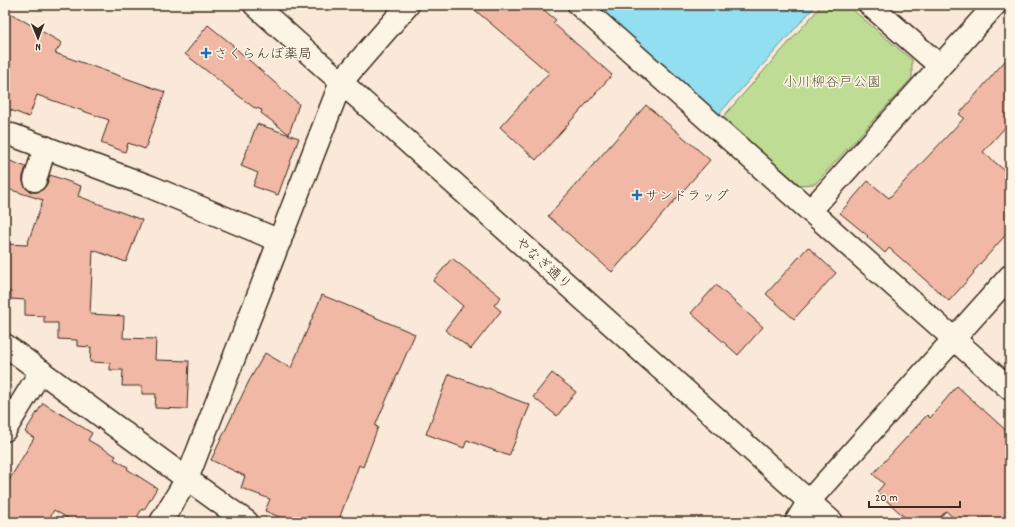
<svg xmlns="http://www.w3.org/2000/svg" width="1015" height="527" viewBox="0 0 1015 527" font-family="Dekko,'Klee One',sans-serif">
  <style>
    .green { fill: #bedc94; stroke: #7c8359 }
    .water { fill: #91dff0; stroke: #6f979c }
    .building { fill: #f0b8a5; stroke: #3b2a1e }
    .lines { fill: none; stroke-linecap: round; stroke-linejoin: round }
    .street-casing { stroke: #3b2a1e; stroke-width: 25 }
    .secondary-casing { stroke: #3b2a1e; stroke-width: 25 }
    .street { stroke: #fcf5e5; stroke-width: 22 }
    .secondary { stroke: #fcf5e5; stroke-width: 22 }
    .poi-dot { fill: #1f6fb2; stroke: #fcf5e5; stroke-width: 1.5 }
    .labels { text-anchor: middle; stroke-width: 3; stroke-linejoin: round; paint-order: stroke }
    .poi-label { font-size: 14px; fill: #3b2a1e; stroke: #fcf5e5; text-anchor: start }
    .park-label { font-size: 14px; fill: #5c563c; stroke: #fcf5e5 }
    .street-label { font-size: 14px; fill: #3b2a1e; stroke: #fcf5e5 }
  </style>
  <rect width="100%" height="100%" fill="#fae9d8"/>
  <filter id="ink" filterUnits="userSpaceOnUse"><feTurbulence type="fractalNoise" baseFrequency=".025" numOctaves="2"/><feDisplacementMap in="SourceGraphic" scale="8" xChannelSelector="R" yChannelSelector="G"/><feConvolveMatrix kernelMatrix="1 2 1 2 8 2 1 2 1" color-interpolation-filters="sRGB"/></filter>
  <g filter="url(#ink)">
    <path class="green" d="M822 5H847L912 60V78L815 184 800 185 722 118Z"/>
    <path class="water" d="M596 5H816L719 114Z"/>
    <g class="building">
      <path d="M469 5H538L556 20 553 23 612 75 536 160 500 127 549 73Z"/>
      <path d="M5 10 62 43 55 53 165 92 145 149 128 143 125 152 101 143 109 120 37 95 29 117 5 108Z"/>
      <path d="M208 25 233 45V46L299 104 289 134 261 113 262 110 253 107 185 54Z"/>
      <path d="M1010 55V122L983 152 1010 175V230L973 272 974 273 949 301 889 248 885 253 867 237 868 236 840 213 868 181 889 198 964 118 959 114Z"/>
      <path d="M646 105 710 160 612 272 548 216Z"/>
      <path d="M257 124 299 138 278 195 253 186 258 173 241 166Z"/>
      <path d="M5 159 26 167 23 176V182L26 188 31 192H37L43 189 47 184 50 175 81 186 78 196 142 220 126 262 93 250 90 314 124 316 123 338 156 339 155 360 189 361 187 409 155 408 156 394H142V386H122L123 370H110V363L90 362 91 347 77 346V340L58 339V323H44V316L25 315V300L11 299V292H5V244L27 245 43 200 5 188Z"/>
      <path d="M808 247 836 273 794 319 766 294Z"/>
      <path d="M452 258 501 297 494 305 501 311 471 349 445 330 463 306 433 281Z"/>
      <path d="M716 285 763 327 738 355 691 313Z"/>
      <path d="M322 295 415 334 375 426 378 427 363 467 359 465 338 522H292L265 511 270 499 241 488 245 476 211 460 249 381 265 353 291 368Z"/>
      <path d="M552 373 576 392 557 416 533 397Z"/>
      <path d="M449 374 530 405 509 456 467 440 464 448 426 434Z"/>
      <path d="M957 386 1010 434V522H958L946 511 936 522H910L877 492 884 484 873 474 927 415 930 418Z"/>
      <path d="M43 403 92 433 88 440 116 456 114 459 128 467 127 469 157 488 144 510 142 509 134 522H74L54 510 47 522H5V487L34 438 25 432Z"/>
    </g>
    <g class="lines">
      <g class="street-casing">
        <g id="street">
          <path d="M579 5 1010 389"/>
          <path d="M870 5 940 66"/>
          <path d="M12 135 151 187 280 241"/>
          <path d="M35 180 45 147"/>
          <path d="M810 211 995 5"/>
          <path d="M5 345 187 479 247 522"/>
          <path d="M5 430 41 371"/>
          <path d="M161 522 187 479 341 82 408 5"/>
          <path d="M796 522 809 501"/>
        </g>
      </g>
      <g class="secondary-casing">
        <g id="secondary">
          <path d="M255 5 832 522"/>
          <path d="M809 501 1010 276"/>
        </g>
      </g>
      <use href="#street" class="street"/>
      <use href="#secondary" class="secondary"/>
    </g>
  </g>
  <g class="poi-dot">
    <path d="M204 47h4v4h4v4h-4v4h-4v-4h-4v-4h4z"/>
    <path d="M635 189h4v4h4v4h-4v4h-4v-4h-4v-4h4z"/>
  </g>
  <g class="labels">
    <g class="poi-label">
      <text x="214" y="58">さくらんぼ薬局</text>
      <text x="645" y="200">サンドラッグ</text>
    </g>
    <g class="park-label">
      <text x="832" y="86">小川柳谷戸公園</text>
    </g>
    <g class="street-label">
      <text transform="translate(544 263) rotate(42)" y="5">やなぎ通り</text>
    </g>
  </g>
  <rect width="1015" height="527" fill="none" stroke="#fcf5e5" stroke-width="20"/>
  <rect x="10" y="10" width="995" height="507" fill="none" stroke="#3b2a1e" stroke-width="1.5" filter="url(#ink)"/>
  <g transform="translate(38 38) rotate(179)" stroke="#fcf5e5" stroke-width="3" paint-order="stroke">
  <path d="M0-3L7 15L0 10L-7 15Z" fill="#3b2a1e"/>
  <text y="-6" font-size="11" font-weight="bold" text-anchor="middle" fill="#3b2a1e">N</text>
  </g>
  <path d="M869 501v6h91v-6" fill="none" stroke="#3b2a1e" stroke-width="2"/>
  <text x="875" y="501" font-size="12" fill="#3b2a1e" stroke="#fcf5e5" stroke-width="3" paint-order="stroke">20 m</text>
</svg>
